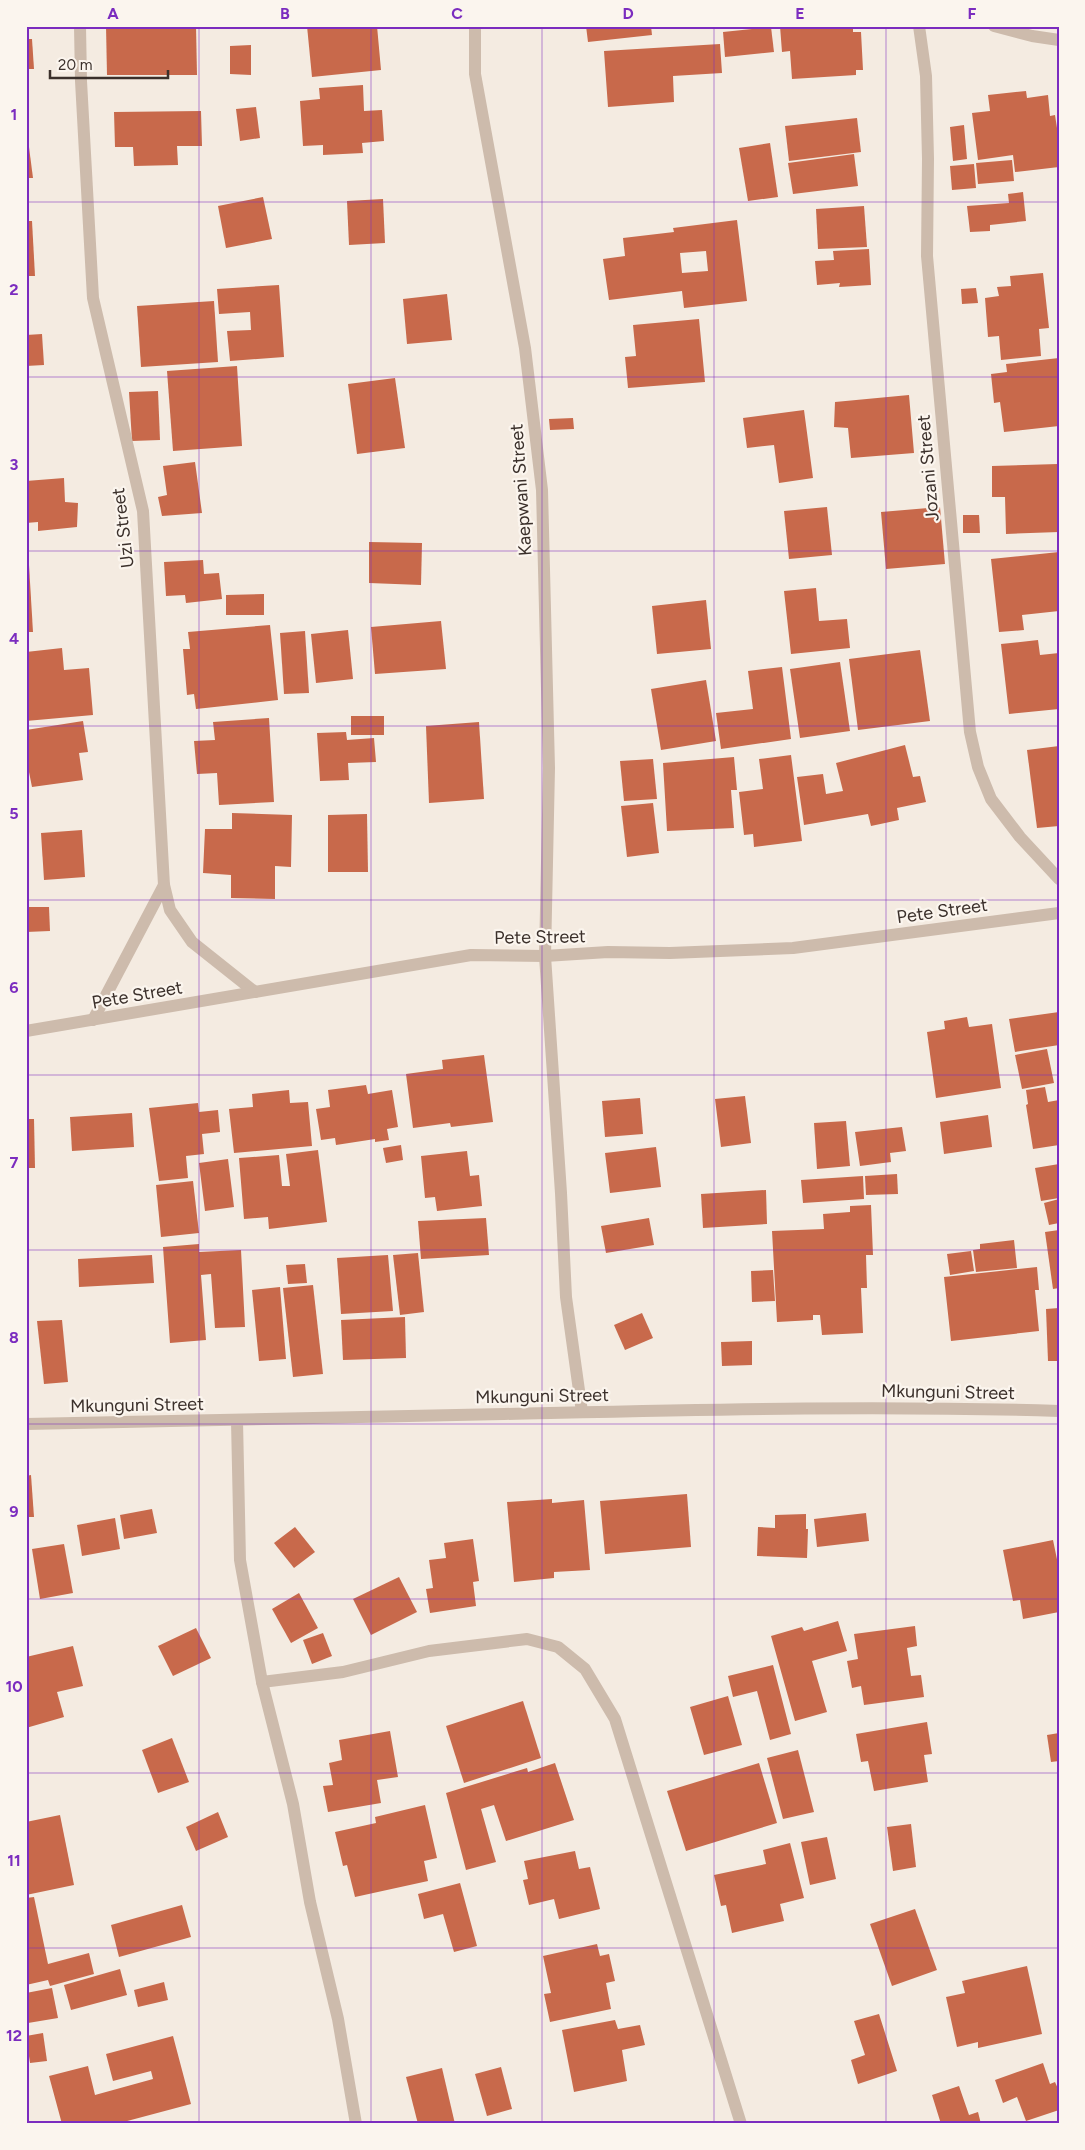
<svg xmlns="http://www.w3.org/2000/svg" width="1085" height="2150" viewBox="0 0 1085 2150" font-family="Figtree,sans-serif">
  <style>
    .building { fill: #c8694b; fill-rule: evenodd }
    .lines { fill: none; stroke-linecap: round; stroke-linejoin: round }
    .street { stroke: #cdbbac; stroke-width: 12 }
    .grid { fill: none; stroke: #7b2cbf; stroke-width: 1; stroke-opacity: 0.55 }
    .labels { text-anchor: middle; stroke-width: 4.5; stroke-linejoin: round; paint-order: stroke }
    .street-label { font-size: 18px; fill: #3b302b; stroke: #fbf5ee }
    .neatline { fill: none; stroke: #7b2cbf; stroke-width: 2 }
    .grid-label { font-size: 16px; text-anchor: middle; font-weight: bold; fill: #7b2cbf }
  </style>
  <rect width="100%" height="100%" fill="#f4ebe1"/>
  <g class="building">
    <path d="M106 26H196L197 75H107Z"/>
    <path d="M307 26H377L381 70 312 77Z"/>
    <path d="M586 26H651L652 35 588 42Z"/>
    <path d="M780 26H853V32H861L863 70H856V75L792 79 790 51 782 52Z"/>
    <path d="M771 27 774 52 725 57 723 32Z"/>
    <path d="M26 39H32L34 69H26Z"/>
    <path d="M720 44 722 73 673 76 674 102 608 107 604 51Z"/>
    <path d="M251 45V75L230 74V46Z"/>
    <path d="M363 85 364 111 382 110 384 141 362 143 363 153 323 155V145L303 146 300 101 320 99 319 88Z"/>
    <path d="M1026 91 1027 98 1048 95 1050 116 1055 115 1059 141V167L1015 172 1013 155 978 160 972 113 990 111 988 95Z"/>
    <path d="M256 107 260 138 240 141 236 109Z"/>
    <path d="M201 111 202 146H177L178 165 134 166 133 147H115L114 112Z"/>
    <path d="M857 118 861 152 789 161 785 126Z"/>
    <path d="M26 124 33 178H26Z"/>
    <path d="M964 125 967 159 953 161 950 127Z"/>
    <path d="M770 143 778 197 748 201 739 148Z"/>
    <path d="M854 154 858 186 793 194 788 163Z"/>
    <path d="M1012 160 1014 181 978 184 976 163Z"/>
    <path d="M974 164 976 188 952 190 950 166Z"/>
    <path d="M1023 192 1026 221 990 225V231L970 232 967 206 1009 203 1008 194Z"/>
    <path d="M263 197 272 239 226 248 218 206Z"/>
    <path d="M383 199 385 243 349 245 347 201Z"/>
    <path d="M864 206 867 247 818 249 816 209Z"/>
    <path d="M737 220 747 301 684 308 682 291 609 300 603 259 625 256 623 238 674 232 673 228ZM706 251 708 271 682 273 680 253Z"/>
    <path d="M26 221H32L35 276H26Z"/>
    <path d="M869 249 871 285 839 287 840 283 817 285 815 261 834 260 833 251Z"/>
    <path d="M1043 273 1049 328 1039 329 1041 356 1001 360 999 336 988 337 985 298 999 296 997 287 1011 286 1010 276Z"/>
    <path d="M279 285 284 357 230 361 227 331 251 330 250 312 219 314 217 289Z"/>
    <path d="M976 288 978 303 962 304 961 289Z"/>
    <path d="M447 294 452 340 407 344 403 299Z"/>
    <path d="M214 301 218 362 141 367 137 306Z"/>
    <path d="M699 319 705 382 628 388 625 357 636 356 633 325Z"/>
    <path d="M42 334 44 365 26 366V335Z"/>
    <path d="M1059 358V426L1004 432 1000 402 994 403 991 374 1007 372 1006 364Z"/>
    <path d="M237 366 242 446 173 451 167 371Z"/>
    <path d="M395 378 405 448 357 454 348 384Z"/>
    <path d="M158 391 160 440 132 441 129 392Z"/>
    <path d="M909 395 914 453 851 458 848 428 834 427 835 402Z"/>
    <path d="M804 410 813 478 779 483 774 445 747 448 743 418Z"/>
    <path d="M573 418 574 429 550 430 549 419Z"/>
    <path d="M195 462 202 513 162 516 158 497 167 495 163 466Z"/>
    <path d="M1058 464 1059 532 1006 534 1005 497H992V466Z"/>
    <path d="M64 478 65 502 78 503 77 527 38 531V522L26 523V481Z"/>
    <path d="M827 507 832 555 789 559 784 511Z"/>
    <path d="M940 507 945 564 886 569 881 512Z"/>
    <path d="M963 515H979L980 533H963Z"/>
    <path d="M369 542 422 543 421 585 369 583Z"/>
    <path d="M1059 552V611L1022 615 1024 630 999 632 991 559Z"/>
    <path d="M203 560 204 574 219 573 222 599 186 603 185 595 166 596 164 562Z"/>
    <path d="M29 565 33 632H26V566Z"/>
    <path d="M816 588 819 621 847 619 850 648 791 654 784 591Z"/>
    <path d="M264 594V615H226V595Z"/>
    <path d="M706 600 711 649 657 654 652 606Z"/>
    <path d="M441 621 446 669 375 674 371 627Z"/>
    <path d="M270 625 278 700 196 709 194 694 187 695 183 649H190L188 632Z"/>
    <path d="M348 630 353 679 316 683 311 634Z"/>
    <path d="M305 631 309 693 284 694 280 633Z"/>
    <path d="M1038 640 1040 655 1059 653V709L1009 714 1001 644Z"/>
    <path d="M62 648 64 670 89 668 93 715 26 721V652Z"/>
    <path d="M920 650 930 721 858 730 849 659Z"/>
    <path d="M840 662 850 731 800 738 790 669Z"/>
    <path d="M782 667 791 739 721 749 716 713 753 709 748 671Z"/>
    <path d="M706 680 716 741 661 750 651 689Z"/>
    <rect x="351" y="716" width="33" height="19"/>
    <path d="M269 718 274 802 219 805 217 773 197 774 194 741 215 740 213 722Z"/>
    <path d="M83 721 88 752 79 753 83 780 32 787 26 757V730Z"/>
    <path d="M479 722 484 799 429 803 426 726Z"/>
    <path d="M346 732 347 740 374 738 376 762 348 763 349 780 320 781 317 733Z"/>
    <path d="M905 745 913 777 920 776 926 802 897 808 899 820 871 826 868 814 804 825 797 777 823 774 826 794 843 791 836 763Z"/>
    <path d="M1059 746V826L1037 828 1027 750Z"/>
    <path d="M791 755 802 841 754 847 753 834 744 835 739 792 763 789 759 759Z"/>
    <path d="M734 757 737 790H731L734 828 667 831 663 763Z"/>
    <path d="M653 759 657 799 624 801 620 761Z"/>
    <path d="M653 803 659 853 627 857 621 806Z"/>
    <path d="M232 813 292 815 291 867 275 866V899L231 898V875L203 873 205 829H232Z"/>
    <path d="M367 814 368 872H328V815Z"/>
    <path d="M82 830 85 877 44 880 41 833Z"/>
    <path d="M26 907H49L50 931 26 932Z"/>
    <path d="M1059 1012V1045L1015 1052 1009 1019Z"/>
    <path d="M967 1017 969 1027 992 1024 1001 1088 936 1098 927 1032 945 1029 944 1021Z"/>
    <path d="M1047 1049 1054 1083 1022 1089 1015 1055Z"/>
    <path d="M484 1055 493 1122 451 1127 450 1123 413 1128 406 1074 443 1069 442 1060Z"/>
    <path d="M366 1085 368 1094 392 1090 398 1127 387 1129 389 1140 375 1142V1139L336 1145 335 1138 321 1140 316 1109 330 1107 328 1090Z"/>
    <path d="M1045 1087 1048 1102 1059 1100V1145L1033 1149 1026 1105 1028 1104 1026 1090Z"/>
    <path d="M289 1090 290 1103 308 1102 312 1146 234 1153 229 1109 253 1107 252 1094Z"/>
    <path d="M745 1096 751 1143 721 1147 715 1099Z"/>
    <path d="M640 1098 643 1134 605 1137 602 1101Z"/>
    <path d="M198 1103 199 1112 218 1110 220 1132 202 1134 204 1154 186 1156 188 1178 159 1181 149 1108Z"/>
    <path d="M132 1113 134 1147 72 1151 70 1117Z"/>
    <path d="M988 1115 992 1147 944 1154 940 1122Z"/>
    <path d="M26 1119H34L35 1168H26Z"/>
    <path d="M846 1121 850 1166 817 1169 814 1123Z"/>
    <path d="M902 1127 906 1151 890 1153 891 1162 860 1166 855 1132Z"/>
    <path d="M401 1145 403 1160 386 1163 383 1148Z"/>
    <path d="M656 1147 661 1187 610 1193 605 1153Z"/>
    <path d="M318 1150 327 1222 269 1229 268 1217 244 1219 239 1158 279 1155 282 1186H290L286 1154Z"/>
    <path d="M467 1151 470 1176 479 1175 482 1206 437 1211 435 1197 425 1198 421 1156Z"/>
    <path d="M228 1159 234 1207 205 1211 199 1163Z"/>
    <path d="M1059 1164V1182L1057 1183 1059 1198 1041 1201 1035 1168Z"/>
    <path d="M897 1174 898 1194 866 1195 865 1176Z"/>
    <path d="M863 1176 864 1199 803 1203 801 1180Z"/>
    <path d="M193 1181 199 1233 161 1237 156 1185Z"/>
    <path d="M766 1190 767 1224 703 1228 701 1194Z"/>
    <path d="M1059 1199V1223L1049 1225 1044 1203Z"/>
    <path d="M871 1205 873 1255H866L867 1288H861L863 1333 822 1335 820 1315H813V1320L777 1322 772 1231 824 1229 823 1214 850 1212V1206Z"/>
    <path d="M486 1218 489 1255 421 1259 418 1221Z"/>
    <path d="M649 1218 654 1245 606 1253 601 1226Z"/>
    <path d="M1059 1230V1288L1053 1289 1045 1232Z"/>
    <path d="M1014 1240 1017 1268 976 1272 973 1250 980 1249V1244Z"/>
    <path d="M199 1244V1252L241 1250 245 1327 215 1328 211 1274 201 1275 206 1340 170 1343 163 1247Z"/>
    <path d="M971 1251 974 1271 950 1275 947 1254Z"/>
    <path d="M418 1253 424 1312 400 1315 393 1255Z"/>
    <path d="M152 1255 154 1283 79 1287 78 1259Z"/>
    <path d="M388 1255 393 1311 341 1314 337 1258Z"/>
    <path d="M305 1264 307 1283 288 1284 286 1265Z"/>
    <path d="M1037 1267 1039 1290H1035L1039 1331 951 1341 944 1277Z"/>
    <path d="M773 1270 775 1301 752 1302 751 1271Z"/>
    <path d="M313 1285 323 1374 293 1377 283 1288Z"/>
    <path d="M280 1287 286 1359 259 1361 252 1290Z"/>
    <path d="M1059 1308V1361H1048L1046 1309Z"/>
    <path d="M642 1313 653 1338 625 1350 614 1325Z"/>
    <path d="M405 1317 406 1358 343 1360 341 1320Z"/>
    <path d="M62 1320 68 1382 44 1384 37 1321Z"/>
    <path d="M752 1341V1365L722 1366 721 1342Z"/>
    <path d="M31 1475 34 1517H26V1476Z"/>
    <path d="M687 1494 691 1547 605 1554 600 1501Z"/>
    <path d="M552 1499V1503L584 1500 590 1570 554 1572V1578L514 1582 507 1502Z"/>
    <path d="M152 1509 157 1533 124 1539 120 1515Z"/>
    <path d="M866 1513 869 1541 817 1547 814 1519Z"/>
    <path d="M806 1514V1529H808L807 1558 757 1556 758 1527 775 1528V1515Z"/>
    <path d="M115 1518 120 1549 82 1556 77 1525Z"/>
    <path d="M295 1527 315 1552 294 1568 274 1543Z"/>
    <path d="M473 1539 479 1581 473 1582 476 1606 430 1613 426 1589 433 1588 429 1560 446 1558 444 1543Z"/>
    <path d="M1053 1540 1059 1569V1612L1023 1619 1020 1600 1013 1601 1003 1550Z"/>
    <path d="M64 1544 73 1593 40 1599 32 1549Z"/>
    <path d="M399 1577 417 1612 371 1635 353 1599Z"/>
    <path d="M299 1593 318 1628 291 1643 272 1609Z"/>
    <path d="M838 1621 847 1651 812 1661 827 1712 795 1721 771 1636 802 1627 804 1631Z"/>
    <path d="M915 1626 917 1646 907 1648 911 1676 921 1675 924 1697 864 1705 861 1686 852 1688 847 1661 858 1659 854 1634Z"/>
    <path d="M196 1628 211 1658 173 1676 158 1646Z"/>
    <path d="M323 1633 332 1656 312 1664 303 1640Z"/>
    <path d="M73 1646 83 1686 57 1692 64 1717 26 1728V1657Z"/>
    <path d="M773 1665 791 1734 770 1740 757 1691 733 1697 728 1676Z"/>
    <path d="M728 1696 742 1745 704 1755 690 1707Z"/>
    <path d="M523 1701 541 1758 464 1783 446 1726Z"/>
    <path d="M927 1722 932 1754 924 1755 928 1782 874 1791 868 1761 861 1762 856 1734Z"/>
    <path d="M390 1731 398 1777 377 1780 381 1803 328 1812 323 1786 333 1785 329 1763 342 1760 339 1740Z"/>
    <path d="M1059 1733V1761L1051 1762 1047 1735Z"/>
    <path d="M172 1738 189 1782 158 1793 142 1750Z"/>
    <path d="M798 1750 814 1812 783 1819 767 1758Z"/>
    <path d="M555 1763 574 1820 506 1841 494 1805 481 1809 496 1862 466 1870 446 1793 527 1768 528 1772Z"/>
    <path d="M759 1763 777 1823 686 1851 667 1791Z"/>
    <path d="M425 1805 437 1858 424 1861 428 1881 355 1897 347 1865 343 1866 335 1832 376 1823 375 1817Z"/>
    <path d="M218 1812 228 1837 196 1851 186 1827Z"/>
    <path d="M60 1815 74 1885 26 1895V1822Z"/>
    <path d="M911 1824 916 1867 893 1871 887 1827Z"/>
    <path d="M827 1837 836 1879 810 1885 801 1842Z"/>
    <path d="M790 1843 804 1898 780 1904 784 1921 732 1933 726 1905 721 1906 714 1875 766 1864 763 1850Z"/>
    <path d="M575 1851 579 1869 590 1867 600 1909 559 1919 554 1899 529 1905 523 1880 528 1879 524 1861Z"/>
    <path d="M460 1883 477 1946 454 1952 443 1914 424 1919 418 1894Z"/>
    <path d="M34 1897 48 1964 89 1953 94 1974 50 1986 48 1980 26 1985V1898Z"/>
    <path d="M182 1905 191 1937 119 1957 111 1925Z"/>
    <path d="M915 1909 937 1970 892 1986 870 1924Z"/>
    <path d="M597 1944 600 1956 609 1954 615 1981 606 1983 611 2009 550 2022 544 1994 551 1993 543 1956Z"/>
    <path d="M1027 1966 1042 2034 978 2048V2042L957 2047 946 1997 965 1993 962 1981Z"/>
    <path d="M120 1969 127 1995 71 2010 64 1985Z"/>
    <path d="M164 1982 168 2000 138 2007 134 1990Z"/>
    <path d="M52 1988 58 2018 28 2023 26 1993Z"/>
    <path d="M879 2014 897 2071 858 2084 851 2060 865 2055 854 2021Z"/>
    <path d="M615 2020 618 2029 640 2025 645 2045 622 2050 627 2081 574 2092 562 2030Z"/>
    <path d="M43 2033 47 2061 30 2063 26 2036Z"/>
    <path d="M173 2036 191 2104 116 2124H62L49 2076 88 2066 95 2095 153 2079 151 2071 113 2081 106 2054Z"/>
    <path d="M1043 2063 1050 2084 1055 2082 1059 2091V2110L1026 2121 1017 2097 1003 2103 995 2080Z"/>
    <path d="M501 2067 512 2109 487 2116 475 2074Z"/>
    <path d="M442 2068 455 2124H418L406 2077Z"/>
    <path d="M959 2086 969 2115 978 2112 981 2124H941L932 2095Z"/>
  </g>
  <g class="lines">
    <g class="street">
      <path d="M80 26 81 81 93 298 143 511 164 885 170 910 192 942 255 992"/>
      <path d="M475 26V74L525 348 542 490 549 768 545 956 561 1193 566 1297 582 1412"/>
      <path d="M919 26 926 76 928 159 927 256 970 732 978 767 991 799 1020 837 1059 879"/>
      <path d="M994 26 1032 36 1059 40"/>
      <path d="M93 1020 164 885"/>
      <path d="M26 1031 471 955 545 956 608 952 670 953 793 948 1059 913"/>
      <path d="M237 1421 240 1560 262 1682 293 1804 310 1902 338 2019 356 2124"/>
      <path d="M26 1424C185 1422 344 1418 504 1414 689 1410 874 1405 1059 1411"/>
      <path d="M262 1682 343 1672 429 1651 527 1639 558 1647 585 1669 615 1719 741 2124"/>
    </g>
  </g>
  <path class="grid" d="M199 26V2124M371 26V2124M542 26V2124M714 26V2124M886 26V2124M26 202H1059M26 377H1059M26 551H1059M26 726H1059M26 900H1059M26 1075H1059M26 1250H1059M26 1424H1059M26 1599H1059M26 1773H1059M26 1948H1059"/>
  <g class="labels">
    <g class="street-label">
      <text transform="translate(928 468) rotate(-95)" y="6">Jozani Street</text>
      <text transform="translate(521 490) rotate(-94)" y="6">Kaepwani Street</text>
      <text transform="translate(123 528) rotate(-97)" y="6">Uzi Street</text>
      <text transform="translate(942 911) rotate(-8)" y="6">Pete Street</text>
      <text transform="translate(540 937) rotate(-1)" y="6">Pete Street</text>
      <text transform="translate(137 995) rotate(-10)" y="6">Pete Street</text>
      <text transform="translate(948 1392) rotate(1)" y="6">Mkunguni Street</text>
      <text transform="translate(542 1396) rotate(-1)" y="6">Mkunguni Street</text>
      <text transform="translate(137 1405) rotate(-1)" y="6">Mkunguni Street</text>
    </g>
  </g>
  <rect width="1085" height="2150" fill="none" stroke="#fbf5ee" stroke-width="55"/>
  <path d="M50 70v8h118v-8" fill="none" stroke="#3b302b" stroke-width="2.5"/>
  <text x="58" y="70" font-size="15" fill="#3b302b" stroke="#fbf5ee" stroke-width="4" paint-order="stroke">20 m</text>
  <rect x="28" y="28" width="1030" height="2094" class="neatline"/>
  <g class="grid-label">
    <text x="113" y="19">A</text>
    <text x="285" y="19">B</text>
    <text x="457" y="19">C</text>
    <text x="628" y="19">D</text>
    <text x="800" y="19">E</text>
    <text x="972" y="19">F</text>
    <text x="14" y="120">1</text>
    <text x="14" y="295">2</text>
    <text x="14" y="470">3</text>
    <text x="14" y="644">4</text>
    <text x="14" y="819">5</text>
    <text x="14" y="993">6</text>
    <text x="14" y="1168">7</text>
    <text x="14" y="1343">8</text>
    <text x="14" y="1517">9</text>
    <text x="14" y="1692">10</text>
    <text x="14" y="1866">11</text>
    <text x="14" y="2041">12</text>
  </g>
</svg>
